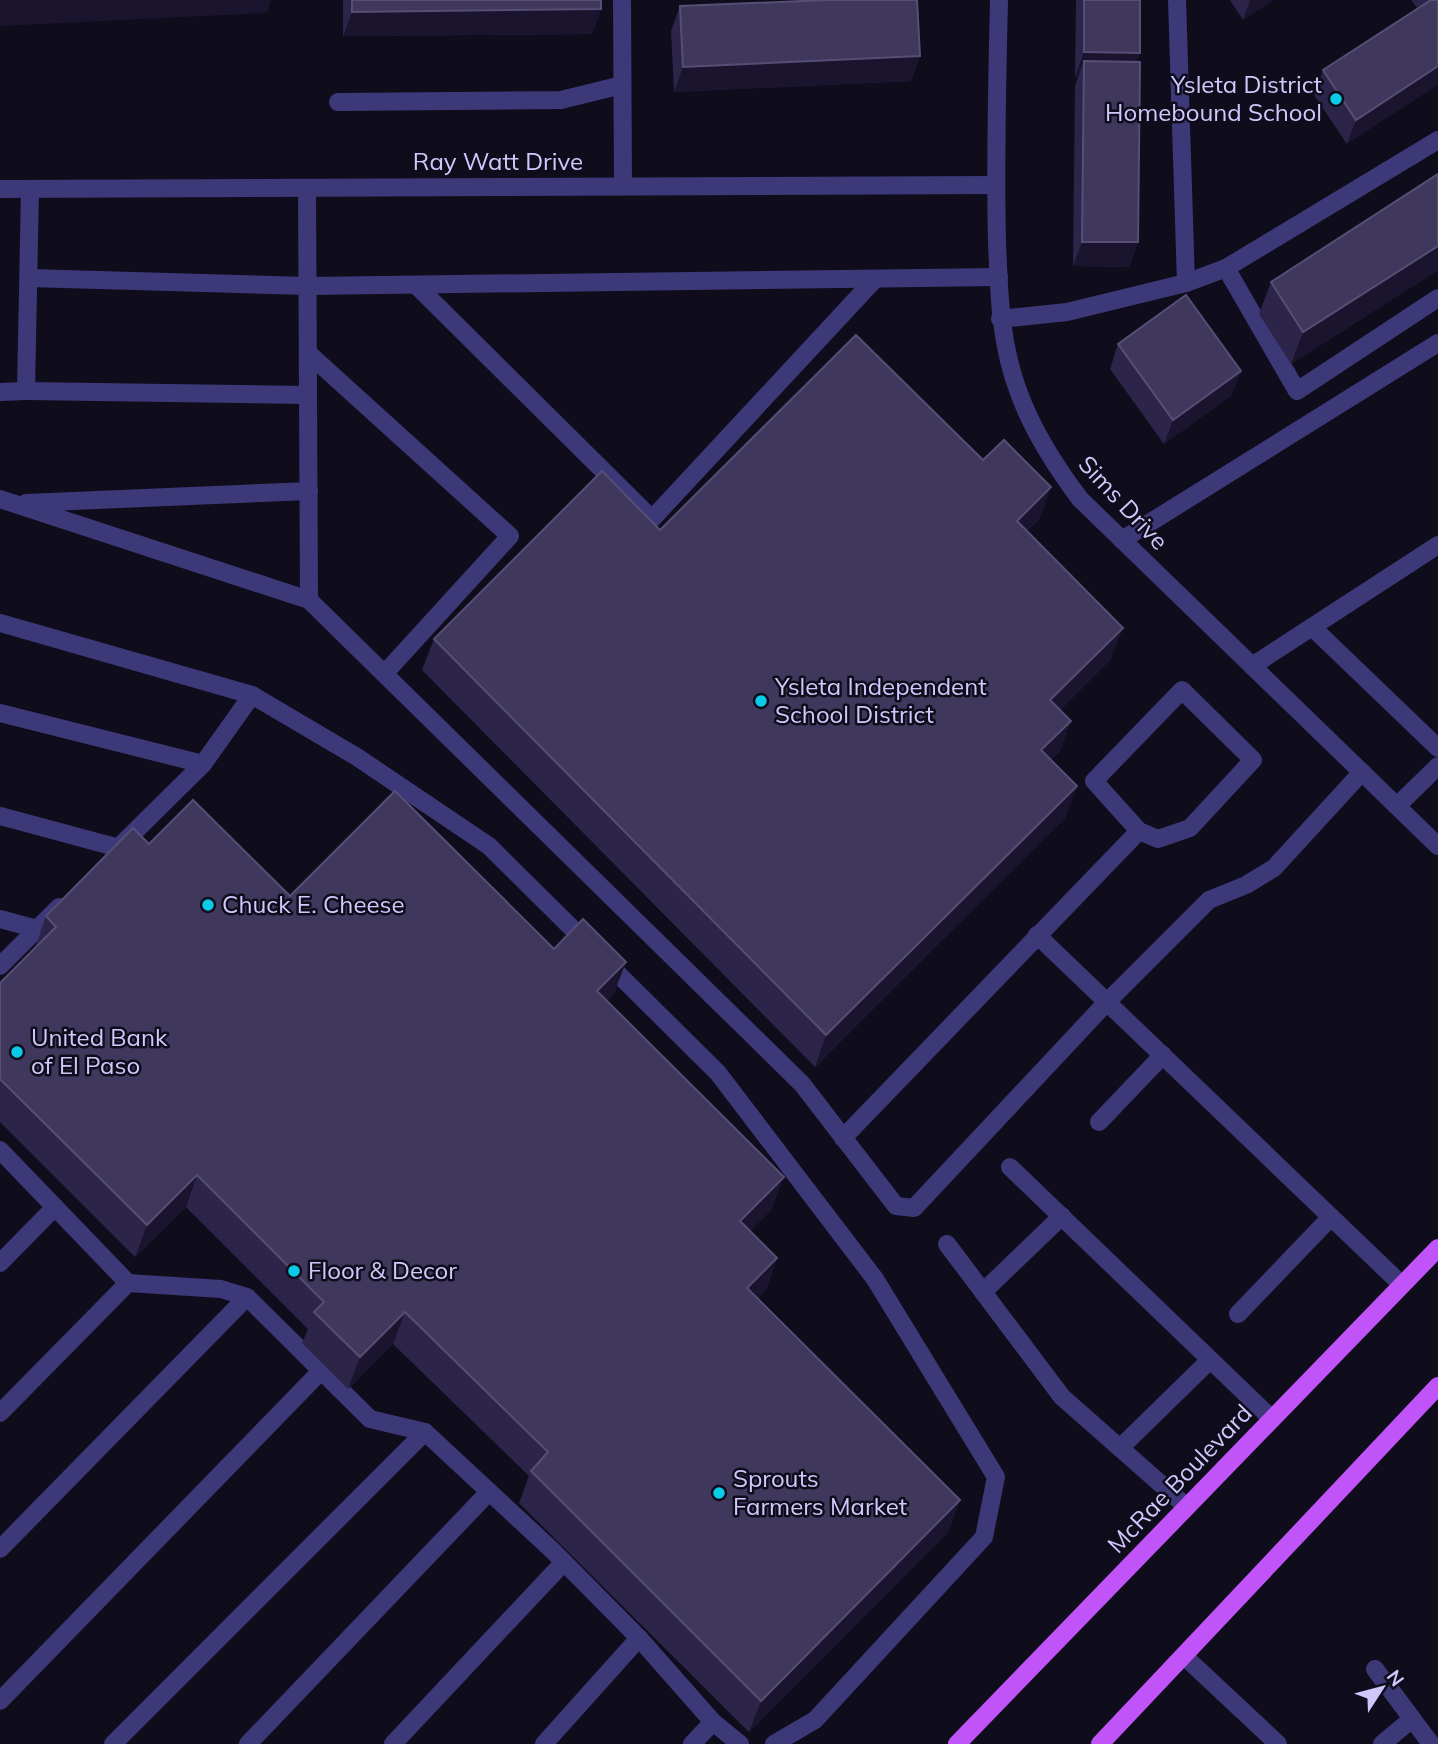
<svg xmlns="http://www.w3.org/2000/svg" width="1438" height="1744" viewBox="0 0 1438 1744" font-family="Mulish,sans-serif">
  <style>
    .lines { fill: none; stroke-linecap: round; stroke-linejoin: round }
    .minor { stroke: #3d3979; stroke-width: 18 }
    .major { stroke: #c054f8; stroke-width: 18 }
    .wall { fill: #2d2549 }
    .shaded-wall { fill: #1a142e }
    .building { fill: #3f375c; stroke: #564e75; stroke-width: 2 }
    .poi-dot { fill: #09cbe8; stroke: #0f0c1b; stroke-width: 2.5 }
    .labels { text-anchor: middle; stroke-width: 5; stroke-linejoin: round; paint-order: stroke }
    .poi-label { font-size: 24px; fill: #d0c8fd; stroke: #0f0c1b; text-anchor: start }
    .street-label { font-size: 24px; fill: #d0c8fd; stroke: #0f0c1b }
  </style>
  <rect width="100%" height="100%" fill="#0f0c1b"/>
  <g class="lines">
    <g class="minor">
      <path d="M622 0 623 186"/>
      <path d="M999 0C997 80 995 160 997 241 999 293 1000 344 1019 393 1033 432 1056 467 1080 499L1438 846"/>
      <path d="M1177 0 1186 283"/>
      <path d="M338 102 561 100 622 85"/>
      <path d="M307 188 309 600 802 1084 896 1206 914 1208 1107 1002 1209 900 1246 885 1274 868 1362 772"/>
      <path d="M0 189 995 185"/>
      <path d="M30 189 26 391 308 395"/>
      <path d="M1226 268 1297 391 1438 298"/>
      <path d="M29 278 308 286 999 277"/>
      <path d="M416 285 652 519 875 279"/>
      <path d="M1000 319 1067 312 1186 283 1226 268 1438 140"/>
      <path d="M308 353 510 536 385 673"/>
      <path d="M0 392 26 391"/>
      <path d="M0 499 309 600"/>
      <path d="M26 503 309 491"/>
      <path d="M1122 540 1438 343"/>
      <path d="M0 623 252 695 203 764 119 847"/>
      <path d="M1312 627 1438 748"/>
      <path d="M1252 666 1438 545"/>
      <path d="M252 695 357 757 489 846 718 1073 875 1279 996 1477 984 1537 815 1720 774 1744"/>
      <path d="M0 713 203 764"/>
      <path d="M1397 806 1438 766"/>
      <path d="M0 816 119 848"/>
      <path d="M0 919 37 929"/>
      <path d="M1037 935 1402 1285"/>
      <path d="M0 966 59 907"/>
      <path d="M1099 1122 1163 1055"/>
      <path d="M843 1138 1139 831 1158 839 1190 828 1253 760 1182 690 1094 781 1139 831"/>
      <path d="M0 1150 128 1283 221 1289 247 1297 370 1419 425 1432 553 1551 639 1638 713 1722 740 1744"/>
      <path d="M1010 1167 1272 1419"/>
      <path d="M947 1244 1062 1397 1187 1507"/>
      <path d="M0 1263 55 1207"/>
      <path d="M983 1292 1062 1216"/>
      <path d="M1238 1314 1331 1217"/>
      <path d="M0 1413 128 1283"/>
      <path d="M1120 1448 1210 1360"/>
      <path d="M0 1549 247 1297"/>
      <path d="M1184 1656 1278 1744"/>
      <path d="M1375 1669 1431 1744"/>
      <path d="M0 1701 321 1371"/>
      <path d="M113 1744 425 1432"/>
      <path d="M248 1744 489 1492"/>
      <path d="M393 1744 564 1562"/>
      <path d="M544 1744 639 1638"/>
      <path d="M692 1744 713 1722"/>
      <path d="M1382 1744 1412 1719"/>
    </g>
    <g class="major">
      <path d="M957 1744 1438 1248"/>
      <path d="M1100 1744 1438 1386"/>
    </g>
  </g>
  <g class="wall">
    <path d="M343 0H601V9L592 34 343 36Z"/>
    <path d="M1076 0H1140L1136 62 1138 242 1129 267 1073 266 1075 86 1078 77H1075Z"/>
    <path d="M1230 0H1273L1243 20Z"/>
    <path d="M1411 0H1438L1347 144 1314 95 1323 70 1418 9Z"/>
    <path d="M680 6 920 56 911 81 674 92 671 31Z"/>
    <path d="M1438 174V270L1291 364 1259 314 1271 282Z"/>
    <path d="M1118 344 1232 395 1164 444 1110 369Z"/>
    <path d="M983 460 1040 519 1027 531 1111 659 1060 710V752L1051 760 1077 786 1065 818 815 1067 422 670 434 639 660 530Z"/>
    <path d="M149 844 290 896 554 949 626 962 614 993 607 1001 772 1209 750 1231 777 1258 766 1290 757 1299 960 1500 948 1532 749 1732 519 1503 529 1476 393 1344 348 1389 302 1343 308 1329 186 1207 135 1257 0 1122V983L35 948 46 916Z"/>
  </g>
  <g class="shaded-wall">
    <path d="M0 0H271L267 13 0 26Z"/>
    <path d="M1250 0H1273L1243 20Z"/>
    <path d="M601 9 592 34 343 36 352 12Z"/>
    <path d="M1084 52 1140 53 1131 78 1084 61 1078 77H1075Z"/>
    <path d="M920 56 911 81 674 92 683 67Z"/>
    <path d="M1438 66V85L1347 144 1356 120Z"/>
    <path d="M1082 242H1138L1129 267 1073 266Z"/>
    <path d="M1438 246V270L1291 364 1303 332Z"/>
    <path d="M1241 371 1232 395 1164 444 1173 420Z"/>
    <path d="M1051 487 1040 519 1005 553 1017 521Z"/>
    <path d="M1123 628 1111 659 1039 731 1050 700Z"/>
    <path d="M1071 721 1060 752 1029 782 1041 750Z"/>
    <path d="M1077 786 1065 818 815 1067 826 1035Z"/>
    <path d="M626 962 614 993 585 1022 597 991Z"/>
    <path d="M197 1175 186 1207 135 1257 147 1225Z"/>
    <path d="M784 1177 772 1209 729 1253 740 1221Z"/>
    <path d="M777 1258 766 1290 735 1320 747 1288Z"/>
    <path d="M405 1312 393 1344 348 1389 360 1357Z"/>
    <path d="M960 1500 948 1532 749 1732 761 1701Z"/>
  </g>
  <g class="building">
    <path d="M352 0H601V9L352 12Z"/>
    <path d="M827 0H917L920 56 683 67 680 6Z"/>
    <path d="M1084 0H1140V53L1084 52Z"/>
    <path d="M1431 0H1438V66L1356 120 1323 70Z"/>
    <path d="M1084 61 1140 62 1138 242H1082Z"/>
    <path d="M1438 174V246L1303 332 1271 282Z"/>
    <path d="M1186 295 1241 371 1173 420 1118 344Z"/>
    <path d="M856 335 983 460 1004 440 1051 487 1017 521 1123 628 1050 700 1071 721 1041 750 1077 786 826 1035 434 639 602 471 660 530Z"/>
    <path d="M395 791 554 949 583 919 626 962 597 991 784 1177 740 1221 777 1258 747 1288 960 1500 761 1701 531 1471 548 1452 405 1312 360 1357 314 1312 324 1302 197 1175 147 1225 0 1079V983L56 927 46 916 133 828 149 844 193 800 290 896Z"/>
  </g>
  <g class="poi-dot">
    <circle cx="1336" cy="99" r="7"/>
    <circle cx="761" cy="701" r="7"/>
    <circle cx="208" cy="905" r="7"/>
    <circle cx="17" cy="1052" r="7"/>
    <circle cx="294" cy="1271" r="7"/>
    <circle cx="719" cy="1493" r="7"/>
  </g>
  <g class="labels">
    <g class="poi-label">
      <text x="1322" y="93" text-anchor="end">Ysleta District<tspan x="1322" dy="28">Homebound School</tspan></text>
      <text x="775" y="695">Ysleta Independent<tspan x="775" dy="28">School District</tspan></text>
      <text x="222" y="913">Chuck E. Cheese</text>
      <text x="31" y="1046">United Bank<tspan x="31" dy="28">of El Paso</tspan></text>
      <text x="308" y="1279">Floor &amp; Decor</text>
      <text x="733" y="1487">Sprouts<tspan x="733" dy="28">Farmers Market</tspan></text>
    </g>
    <g class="street-label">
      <text x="498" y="170">Ray Watt Drive</text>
      <text transform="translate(1123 503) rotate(47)" y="8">Sims Drive</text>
      <text transform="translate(1180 1479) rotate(-46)" y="8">McRae Boulevard</text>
    </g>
  </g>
  <g transform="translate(1382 1688) rotate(54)" stroke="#0f0c1b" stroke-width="5" paint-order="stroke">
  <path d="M0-5L12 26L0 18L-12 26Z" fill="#d0c8fd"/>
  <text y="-10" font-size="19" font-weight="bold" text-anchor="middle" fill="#d0c8fd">N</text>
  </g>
</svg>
